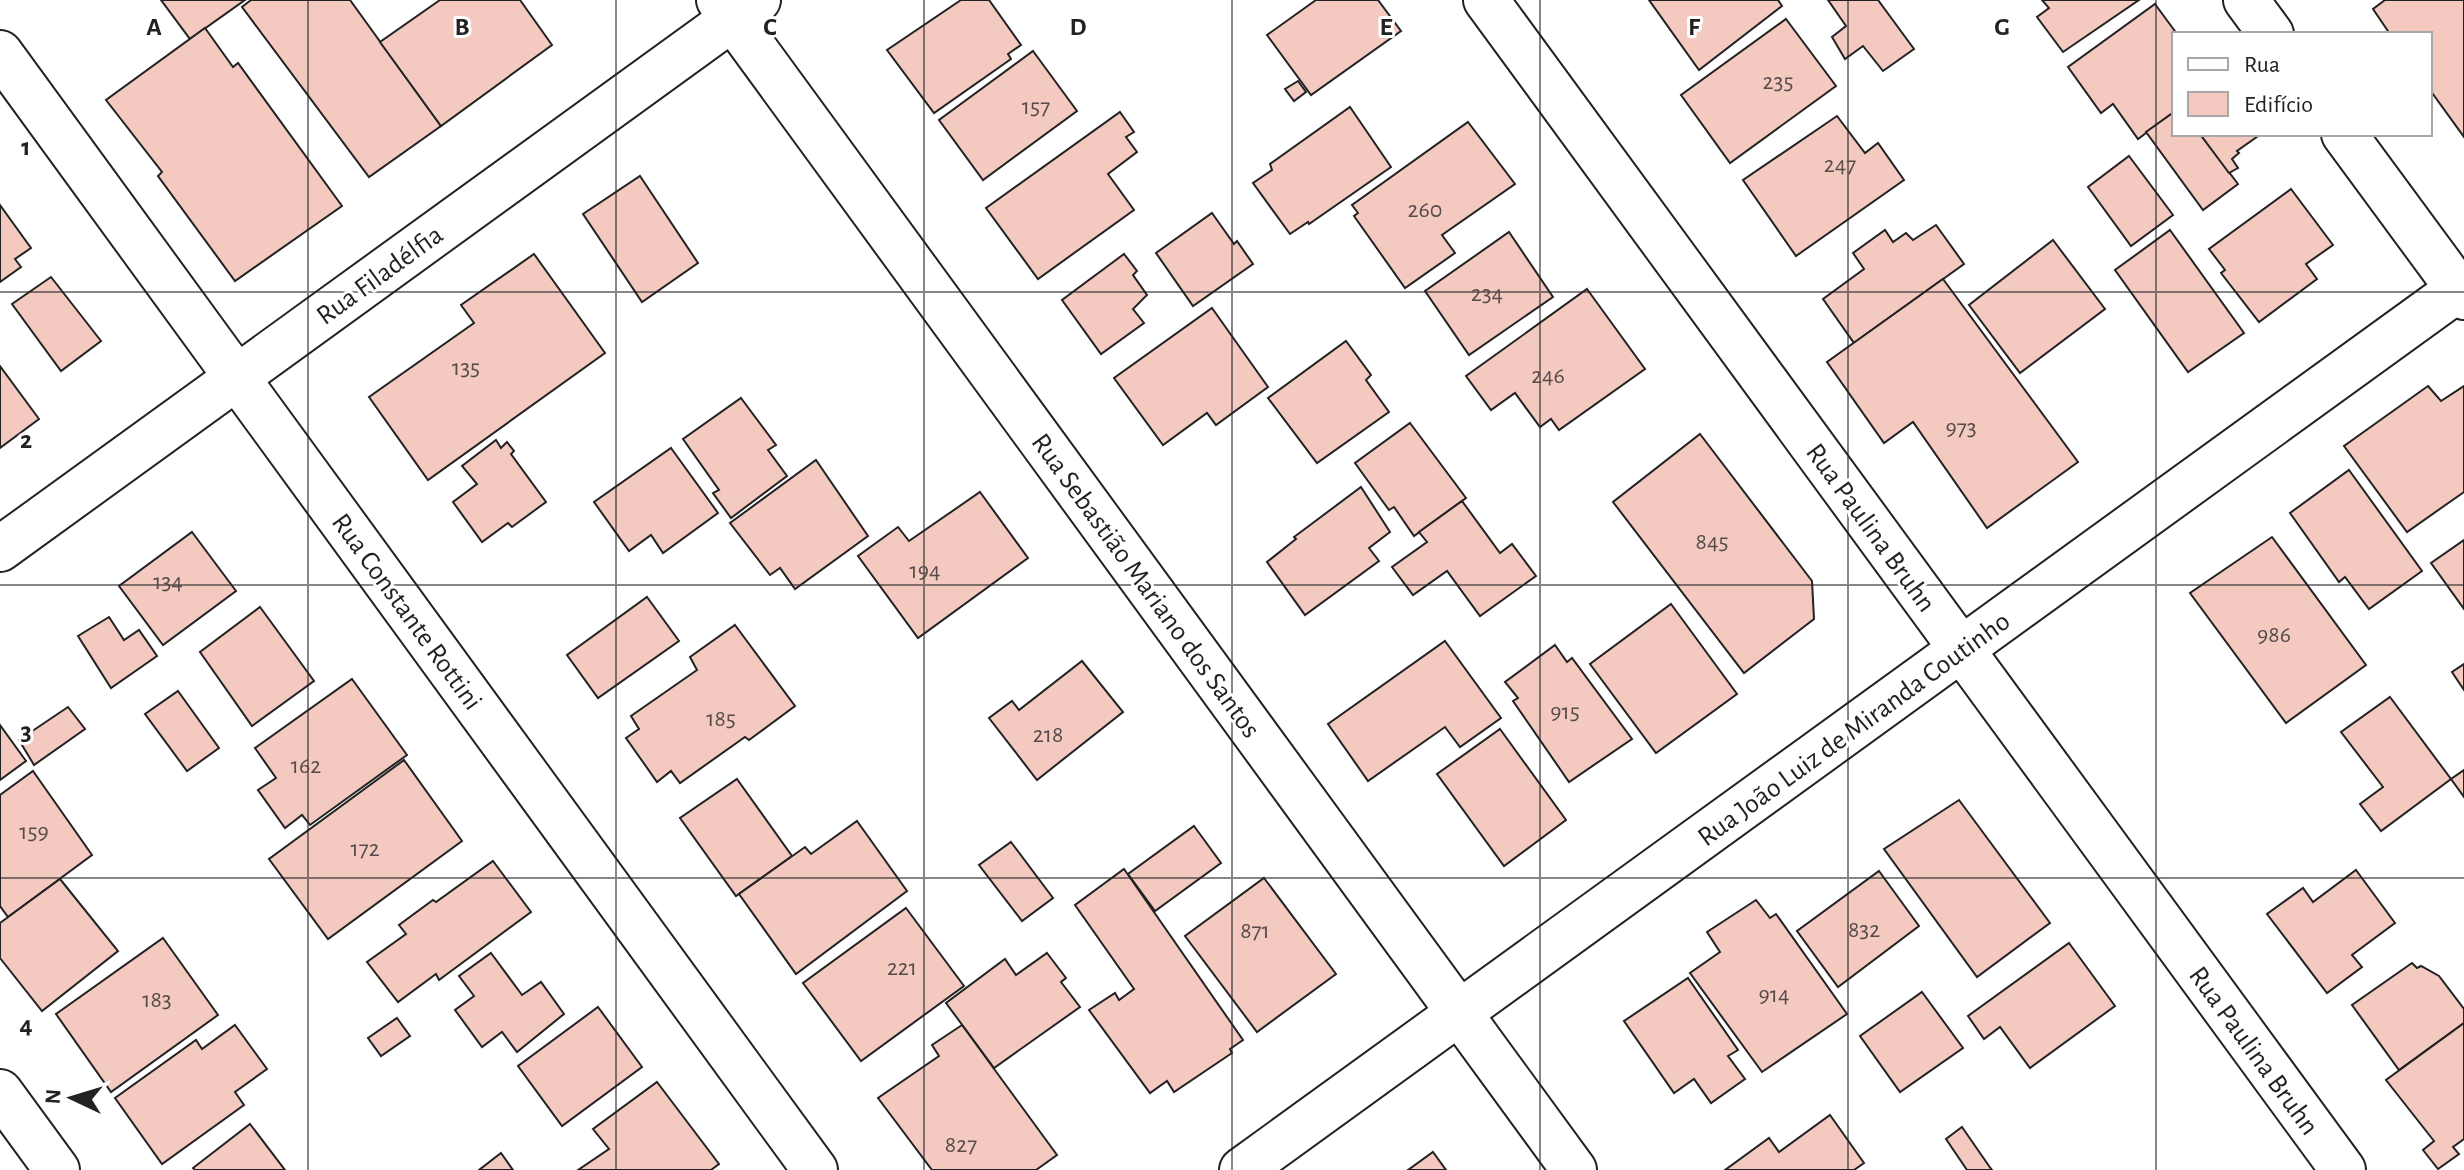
<svg xmlns="http://www.w3.org/2000/svg" width="2464" height="1170" viewBox="0 0 2464 1170" font-family="'Alegreya Sans',sans-serif">
  <style>
    .building { fill: #f3c9c0; stroke: #222; stroke-width: 2 }
    .lines { fill: none; stroke-linecap: round; stroke-linejoin: round }
    .minor-casing { stroke: #222; stroke-width: 48 }
    .minor { stroke: #fff; stroke-width: 44 }
    .grid { fill: none; stroke: #222; stroke-width: 2; stroke-opacity: 0.55 }
    .labels { text-anchor: middle; stroke-width: 6; stroke-linejoin: round; paint-order: stroke }
    .number-label { font-size: 24px; fill: #564c4a }
    .street-label { font-size: 28px; fill: #222; stroke: #fff }
    .grid-label { font-size: 26px; text-anchor: middle; font-weight: bold; fill: #222; stroke: #fff; stroke-width: 6; stroke-linejoin: round; paint-order: stroke }
  </style>
  <rect width="100%" height="100%" fill="#fff"/>
  <g class="building">
    <path d="M161 0H245L190 39Z"/>
    <path d="M251 0H350L441 126 369 177 242 7Z"/>
    <path d="M440 0H520L552 45 441 126 380 42Z"/>
    <path d="M961 0H989L1021 45 1008 54 1011 59 934 113 887 50Z"/>
    <path d="M1316 0H1378L1401 31 1311 95 1267 35Z"/>
    <path d="M1649 0H1778L1782 6 1699 70Z"/>
    <path d="M1828 0H1878L1914 49 1883 71 1863 46 1845 59 1832 37 1846 26Z"/>
    <path d="M2042 0H2139L2063 52 2037 17 2049 8Z"/>
    <path d="M2385 0H2464V137L2430 90V34H2390L2373 9Z"/>
    <path d="M2155 4 2177 34H2174V112L2138 139 2113 104 2101 113 2068 67Z"/>
    <path d="M1786 19 1836 86 1730 163 1681 95Z"/>
    <path d="M205 28 233 67 238 63 342 206 235 281 158 176 162 172 106 100Z"/>
    <path d="M1033 51 1077 111 983 180 939 120Z"/>
    <path d="M1298 81 1306 92 1294 101 1285 89Z"/>
    <path d="M1350 107 1391 167 1309 224 1308 222 1290 234 1253 183 1272 170 1270 164Z"/>
    <path d="M1120 112 1134 132 1126 137 1137 152 1108 174 1134 210 1038 279 986 208Z"/>
    <path d="M2174 112V134H2200L2238 184 2203 210 2146 132Z"/>
    <path d="M1837 116 1865 153 1878 143 1904 180 1796 256 1743 180Z"/>
    <path d="M1468 122 1515 184 1442 235 1455 253 1405 288 1354 216 1358 213 1352 205Z"/>
    <path d="M2200 134H2261L2237 151 2239 153 2232 159 2238 168 2229 173Z"/>
    <path d="M2129 156 2173 215 2131 246 2088 187Z"/>
    <path d="M640 176 698 263 642 302 583 214Z"/>
    <path d="M2291 189 2333 245 2306 264 2317 279 2259 322 2221 273 2225 270 2209 249Z"/>
    <path d="M0 205 31 248 15 259 21 267 0 282Z"/>
    <path d="M1212 213 1234 244 1237 241 1253 264 1193 306 1156 253Z"/>
    <path d="M1936 225 1964 264 1854 343 1823 299 1864 269 1853 253 1885 230 1893 242 1906 233 1913 240Z"/>
    <path d="M2170 230 2244 333 2188 372 2115 270Z"/>
    <path d="M1509 232 1553 297 1469 355 1425 291Z"/>
    <path d="M2053 240 2105 309 2020 373 1969 305Z"/>
    <path d="M534 254 605 353 428 480 369 397 474 323 461 305Z"/>
    <path d="M1124 254 1137 271 1133 275 1147 295 1133 309 1144 323 1101 354 1062 300Z"/>
    <path d="M51 277 101 341 61 371 12 304Z"/>
    <path d="M1943 279 2078 462 1987 528 1913 422 1884 443 1827 362Z"/>
    <path d="M1587 289 1645 369 1559 430 1551 419 1540 427 1515 393 1491 410 1466 376Z"/>
    <path d="M1212 308 1268 387 1216 425 1207 413 1163 445 1114 378Z"/>
    <path d="M1346 341 1371 375 1366 380 1389 412 1317 463 1268 398Z"/>
    <path d="M0 366 39 419 0 448Z"/>
    <path d="M2428 386 2441 401 2464 386V492L2407 532 2344 446Z"/>
    <path d="M741 398 776 445 768 450 787 476 731 518 713 493 719 490 683 439Z"/>
    <path d="M1410 423 1466 498 1414 536 1394 507 1389 510 1355 463Z"/>
    <path d="M1700 434 1812 581 1814 619 1744 673 1613 502Z"/>
    <path d="M496 440 501 448 507 442 514 451 511 454 546 502 512 527 508 523 482 542 453 502 477 484 462 466Z"/>
    <path d="M671 448 718 513 663 553 651 535 629 551 594 502Z"/>
    <path d="M816 460 868 536 795 589 780 568 770 575 730 523Z"/>
    <path d="M2349 470 2422 571 2369 609 2345 577 2339 582 2290 513Z"/>
    <path d="M1361 487 1390 532 1369 548 1379 561 1305 615 1267 562 1296 539 1294 537Z"/>
    <path d="M980 492 1028 558 918 638 858 556 898 527 909 541Z"/>
    <path d="M1462 501 1500 553 1512 544 1536 576 1480 616 1447 571 1413 595 1392 567 1427 542 1419 532Z"/>
    <path d="M192 532 236 591 163 645 119 586Z"/>
    <path d="M2272 537 2366 665 2286 723 2190 593Z"/>
    <path d="M2464 540V609L2431 563Z"/>
    <path d="M647 597 679 641 598 698 567 655Z"/>
    <path d="M1671 604 1737 694 1656 753 1590 664Z"/>
    <path d="M260 607 314 681 252 726 200 652Z"/>
    <path d="M109 617 124 640 139 630 157 656 111 688 78 636Z"/>
    <path d="M735 625 795 706 749 740 745 737 680 783 671 771 657 782 626 738 639 729 631 716 697 670 690 657Z"/>
    <path d="M1445 641 1501 718 1460 747 1445 727 1368 781 1328 724Z"/>
    <path d="M1555 645 1567 662 1572 658 1632 739 1569 782 1513 701 1518 698 1505 682Z"/>
    <path d="M1082 661 1123 712 1037 780 989 718 1012 701 1019 710Z"/>
    <path d="M2464 664V690L2452 672Z"/>
    <path d="M352 679 407 755 310 825 302 815 285 828 258 790 276 778 255 748Z"/>
    <path d="M178 691 219 748 187 771 145 714Z"/>
    <path d="M2390 697 2451 779 2381 831 2360 804 2383 787 2341 732Z"/>
    <path d="M68 707 85 729 34 765 19 740Z"/>
    <path d="M0 725 26 761 0 780Z"/>
    <path d="M1500 729 1566 820 1504 866 1437 774Z"/>
    <path d="M404 760 462 841 328 939 269 859Z"/>
    <path d="M2464 770V797L2451 779Z"/>
    <path d="M33 771 92 855 8 917 0 906V795Z"/>
    <path d="M737 779 792 856 736 896 680 818Z"/>
    <path d="M1959 800 2050 923 1977 977 1884 849Z"/>
    <path d="M857 821 907 891 796 974 739 894 805 847 811 854Z"/>
    <path d="M1194 826 1221 863 1155 911 1128 874Z"/>
    <path d="M1011 842 1053 898 1022 921 979 865Z"/>
    <path d="M493 861 531 912 439 980 436 974 398 1002 367 962 406 934 399 925 433 900 436 902Z"/>
    <path d="M1124 869 1243 1040 1230 1049 1232 1053 1174 1092 1167 1081 1150 1093 1089 1010 1115 993 1119 1000 1134 989 1075 905Z"/>
    <path d="M2356 870 2395 923 2352 955 2362 967 2327 993 2267 914 2303 888 2313 902Z"/>
    <path d="M1879 871 1919 926 1838 987 1797 931Z"/>
    <path d="M1264 878 1336 974 1257 1032 1185 936Z"/>
    <path d="M60 879 118 951 42 1011 0 958V923Z"/>
    <path d="M1756 900 1770 918 1776 914 1847 1014 1762 1072 1690 973 1720 952 1707 932Z"/>
    <path d="M906 908 964 986 861 1061 803 983Z"/>
    <path d="M163 938 218 1015 111 1092 56 1014Z"/>
    <path d="M2069 943 2115 1006 2030 1068 2000 1027 1984 1039 1968 1016Z"/>
    <path d="M491 953 522 995 541 982 564 1014 517 1052 502 1032 482 1047 455 1010 474 996 459 976Z"/>
    <path d="M1047 953 1066 978 1061 982 1080 1007 994 1068 946 1003 1005 959 1016 975Z"/>
    <path d="M2412 963 2417 968 2421 966 2439 976 2464 1009V1023L2399 1070 2352 1005Z"/>
    <path d="M1688 978 1738 1050 1728 1056 1745 1079 1711 1103 1694 1079 1674 1093 1624 1021Z"/>
    <path d="M1922 992 1963 1048 1900 1092 1860 1036Z"/>
    <path d="M598 1007 642 1067 562 1126 518 1066Z"/>
    <path d="M397 1018 410 1036 381 1056 368 1038Z"/>
    <path d="M2464 1023V1139L2453 1147 2459 1154 2438 1169 2423 1150 2434 1141 2386 1080Z"/>
    <path d="M235 1025 267 1069 235 1092 244 1105 162 1164 115 1098 196 1040 202 1049Z"/>
    <path d="M962 1025 1057 1155 1036 1170H932L878 1098 939 1056 932 1045Z"/>
    <path d="M657 1082 719 1164 711 1170H578L609 1149 593 1129Z"/>
    <path d="M1830 1115 1864 1163 1854 1170H1725L1769 1138 1779 1152Z"/>
    <path d="M250 1124 285 1170H195L193 1168Z"/>
    <path d="M1962 1127 1989 1166 1992 1170H1967L1946 1139Z"/>
    <path d="M1433 1152 1446 1170H1408Z"/>
    <path d="M501 1153 513 1170H479Z"/>
  </g>
  <g class="lines">
    <g class="minor-casing">
      <g id="minor">
        <path d="M719 0 1574 1170"/>
        <path d="M1486 0 2343 1170"/>
        <path d="M2246 0 2271 34"/>
        <path d="M0 53 815 1170"/>
        <path d="M2344 134 2464 297"/>
        <path d="M0 549 758 0"/>
        <path d="M0 1092 57 1170"/>
        <path d="M1242 1170 2464 285"/>
      </g>
    </g>
    <use href="#minor" class="minor"/>
  </g>
  <path class="grid" d="M308 0V1170M616 0V1170M924 0V1170M1232 0V1170M1540 0V1170M1848 0V1170M2156 0V1170M0 292H2464M0 585H2464M0 878H2464"/>
  <g class="labels">
    <g class="number-label">
      <text x="1778" y="89">235</text>
      <text x="1036" y="114">157</text>
      <text x="1840" y="172">247</text>
      <text x="1425" y="217">260</text>
      <text x="1487" y="301">234</text>
      <text x="466" y="375">135</text>
      <text x="1548" y="383">246</text>
      <text x="1961" y="435">973</text>
      <text x="1712" y="549">845</text>
      <text x="925" y="578">194</text>
      <text x="168" y="589">134</text>
      <text x="2274" y="642">986</text>
      <text x="1565" y="719">915</text>
      <text x="721" y="726">185</text>
      <text x="1048" y="742">218</text>
      <text x="306" y="773">162</text>
      <text x="34" y="839">159</text>
      <text x="365" y="856">172</text>
      <text x="1864" y="937">832</text>
      <text x="1255" y="938">871</text>
      <text x="902" y="975">221</text>
      <text x="1774" y="1002">914</text>
      <text x="157" y="1007">183</text>
      <text x="961" y="1152">827</text>
    </g>
    <g class="street-label">
      <text transform="translate(379 274) rotate(-36)" y="10">Rua Filadélfia</text>
      <text transform="translate(1872 527) rotate(54)" y="10">Rua Paulina Bruhn</text>
      <text transform="translate(1147 585) rotate(54)" y="10">Rua Sebastião Mariano dos Santos</text>
      <text transform="translate(408 611) rotate(54)" y="10">Rua Constante Rottini</text>
      <text transform="translate(1853 728) rotate(-36)" y="10">Rua João Luiz de Miranda Coutinho</text>
      <text transform="translate(2255 1050) rotate(54)" y="10">Rua Paulina Bruhn</text>
    </g>
  </g>
  <g class="grid-label">
    <text x="154" y="35">A</text>
    <text x="462" y="35">B</text>
    <text x="770" y="35">C</text>
    <text x="1078" y="35">D</text>
    <text x="1386" y="35">E</text>
    <text x="1694" y="35">F</text>
    <text x="2002" y="35">G</text>
    <text x="26" y="155">1</text>
    <text x="26" y="448">2</text>
    <text x="26" y="740">3</text>
    <text x="26" y="1033">4</text>
  </g>
  <rect x="2172" y="32" width="260" height="104" fill="#ffffff" stroke="#a7a7a7" stroke-width="2"/>
  <rect x="2188" y="58" width="40" height="12" fill="#ffffff" stroke="#a7a7a7" stroke-width="2"/>
  <text x="2244" y="72" font-size="24" fill="#222222">Rua</text>
  <rect x="2188" y="92" width="40" height="24" fill="#f3c9c0" stroke="#a7a7a7" stroke-width="2"/>
  <text x="2244" y="112" font-size="24" fill="#222222">Edifício</text>
  <g transform="translate(72 1098) rotate(274)" stroke="#ffffff" stroke-width="6" paint-order="stroke">
  <path d="M0-6L14 30L0 20L-14 30Z" fill="#222222"/>
  <text y="-12" font-size="22" font-weight="bold" text-anchor="middle" fill="#222222">N</text>
  </g>
</svg>
